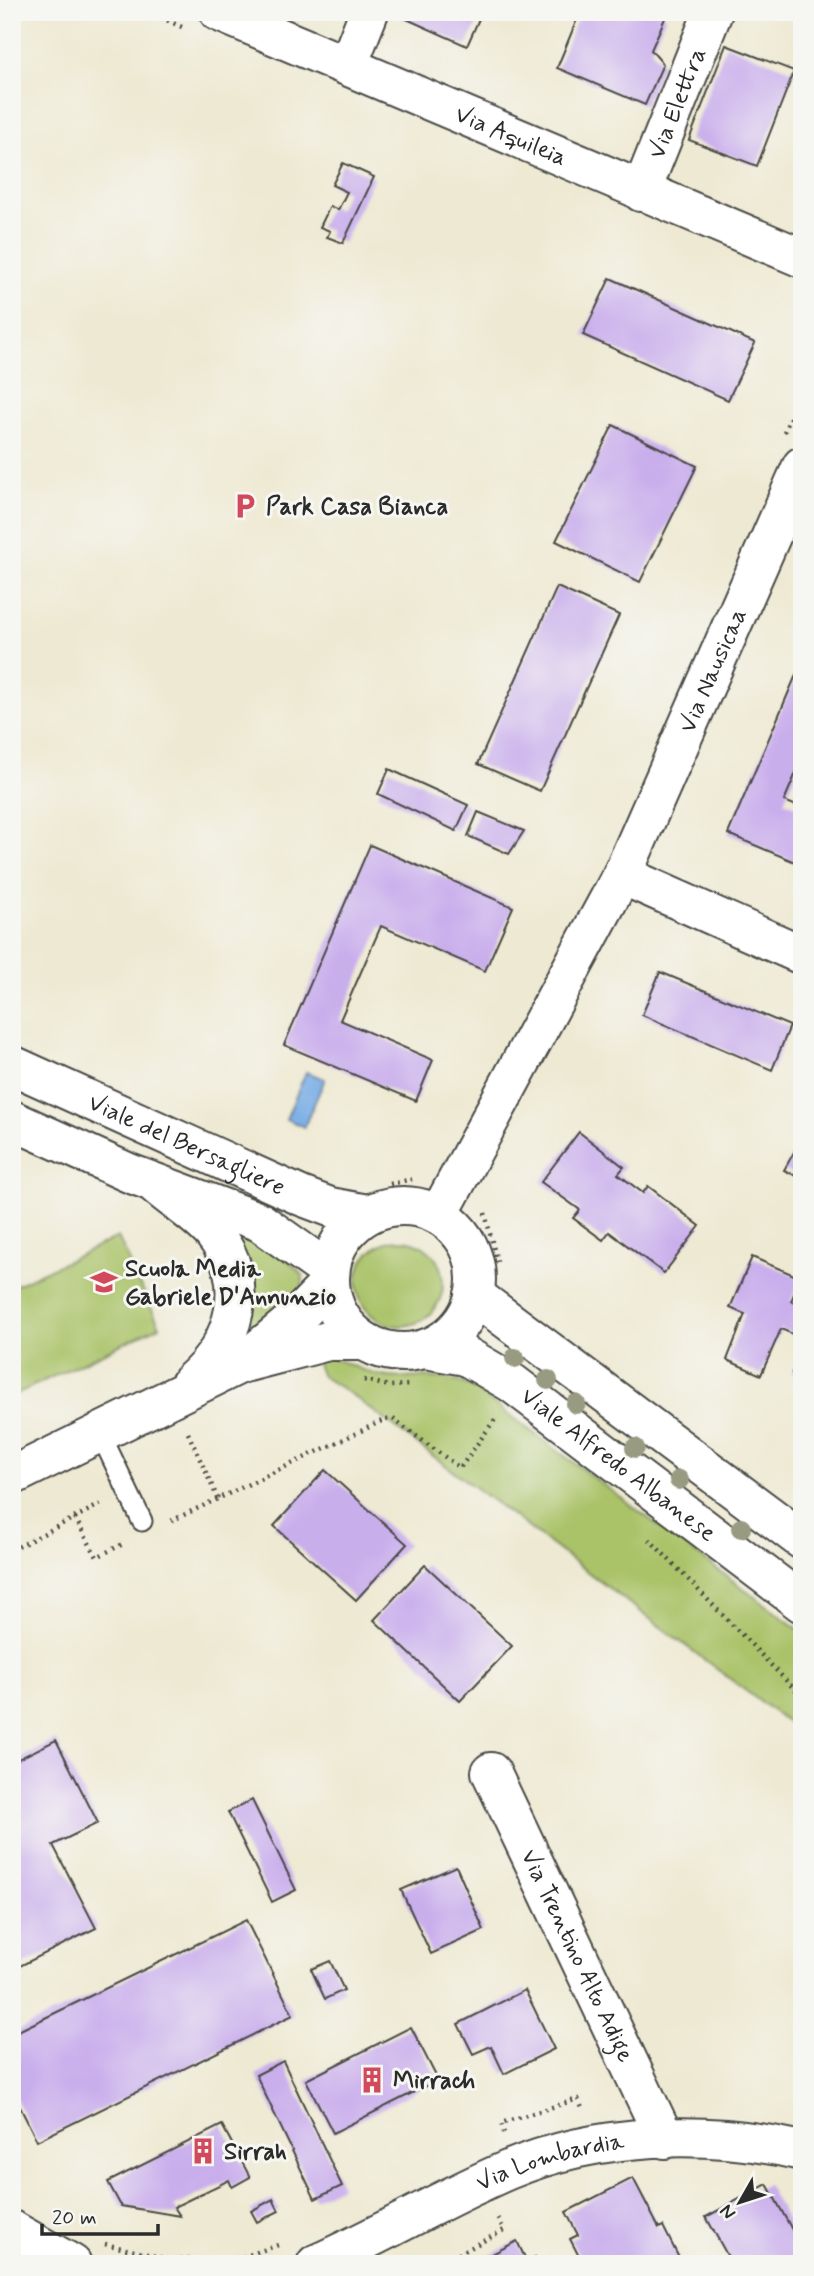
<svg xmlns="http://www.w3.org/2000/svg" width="814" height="2276" viewBox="0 0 814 2276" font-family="Mynerve,sans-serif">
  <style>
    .green { fill: #aac369; stroke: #6a774a; stroke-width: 2 }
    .water { fill: #77ace5; stroke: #516c88; stroke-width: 2 }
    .building { fill: #c9aeec }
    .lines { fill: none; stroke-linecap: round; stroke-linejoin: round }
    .service-casing { stroke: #484844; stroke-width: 23 }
    .minor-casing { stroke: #484844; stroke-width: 42 }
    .tertiary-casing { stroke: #484844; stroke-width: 42 }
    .path { stroke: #484844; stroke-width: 4.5; stroke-dasharray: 2 5; stroke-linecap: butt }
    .service { stroke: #fff; stroke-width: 19 }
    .minor { stroke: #fff; stroke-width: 38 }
    .tertiary { stroke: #fff; stroke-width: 38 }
    .tree { fill: #989a81 }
    .labels { text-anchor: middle; stroke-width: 6; stroke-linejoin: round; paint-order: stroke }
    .street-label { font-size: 24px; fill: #2b2b2b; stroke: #f6f6f2 }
    .poi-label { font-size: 24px; font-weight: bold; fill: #2b2b2b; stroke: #f6f6f2; text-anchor: start }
  </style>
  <rect width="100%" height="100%" fill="#f6f6f2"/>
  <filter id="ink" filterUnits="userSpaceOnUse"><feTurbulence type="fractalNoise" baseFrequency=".0143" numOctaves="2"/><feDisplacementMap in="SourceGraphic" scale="14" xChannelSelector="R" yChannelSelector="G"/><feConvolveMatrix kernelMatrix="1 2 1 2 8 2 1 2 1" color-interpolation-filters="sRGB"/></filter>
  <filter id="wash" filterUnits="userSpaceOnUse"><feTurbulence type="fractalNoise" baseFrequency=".00686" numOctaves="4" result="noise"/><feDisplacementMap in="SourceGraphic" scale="28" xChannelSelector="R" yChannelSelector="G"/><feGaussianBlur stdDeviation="1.57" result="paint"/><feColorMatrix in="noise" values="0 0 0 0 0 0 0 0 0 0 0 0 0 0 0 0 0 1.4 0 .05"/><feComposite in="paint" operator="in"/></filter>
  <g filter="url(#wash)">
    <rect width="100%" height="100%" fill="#eee9d2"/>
    <g class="green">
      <path d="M228 1224 268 1241 303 1275 302 1292 259 1327 243 1334Z"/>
      <path d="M118 1237 160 1326 12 1396V1287Z"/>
      <circle cx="400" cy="1283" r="43"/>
      <path d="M313 1355C341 1356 361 1374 388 1377 420 1380 437 1372 470 1386L802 1632V1733L352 1395 322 1376Z"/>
    </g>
    <path class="water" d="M306 1072 325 1079 304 1127 286 1119Z"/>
    <g id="blocks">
      <g class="building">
        <path d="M391 12H482L467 46Z"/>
        <path d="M580 12H657L666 16 651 50 663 64 645 105 557 68Z"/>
        <path d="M726 45 794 71 757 166 689 140Z"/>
        <path d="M343 163 374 177 343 243 327 237 330 231 320 227 330 206 338 210 347 192 332 185Z"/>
        <path d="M610 278 755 343 728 400 583 335Z"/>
        <path d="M613 425 697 466 640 582 556 541Z"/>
        <path d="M557 587 619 615 540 791 478 764Z"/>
        <path d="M802 661V759L784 801 802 808V865L728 834Z"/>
        <path d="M389 769 468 805 456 831 378 794Z"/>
        <path d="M478 812 524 831 509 854 468 836Z"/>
        <path d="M370 845 513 907 485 971 381 926 340 1020 433 1060 416 1101 284 1045Z"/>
        <path d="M660 972 790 1026 772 1070 642 1015Z"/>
        <path d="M579 1132 624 1167 618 1174 643 1193 648 1186 700 1226 664 1273 609 1232 603 1240 573 1218 580 1210 541 1182Z"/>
        <path d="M802 1138V1179L784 1170Z"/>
        <path d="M752 1257 801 1278 791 1301 802 1306V1338L781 1329 761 1375 727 1360 745 1314 730 1308Z"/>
        <path d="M802 1349V1377L792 1373Z"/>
        <path d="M325 1470 407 1544 356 1600 274 1526Z"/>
        <path d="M425 1565 512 1646 460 1701 374 1620Z"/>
        <path d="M56 1740 98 1823 53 1845 96 1928 12 1970V1762Z"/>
        <path d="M252 1800 296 1890 272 1902 228 1812Z"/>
        <path d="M456 1866 484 1930 431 1954 401 1890Z"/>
        <path d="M246 1920 293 2015 37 2141 12 2091V2034Z"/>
        <path d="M330 1961 344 1990 325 1999 311 1969Z"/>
        <path d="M525 1990 554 2049 504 2074 491 2046 473 2054 458 2024Z"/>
        <path d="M411 2027 438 2080 333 2133 306 2080Z"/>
        <path d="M283 2061 342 2186 315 2199 256 2075Z"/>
        <path d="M222 2125 250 2177 232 2187 229 2180 174 2207 180 2216 121 2206 108 2182Z"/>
        <path d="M633 2178 659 2228 663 2226 682 2264H583L570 2239 578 2235 566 2212Z"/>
        <path d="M767 2184 802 2248V2264H732L706 2217Z"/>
        <path d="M273 2199 279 2211 257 2222 251 2211Z"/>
        <path d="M517 2241 527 2262 535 2257 539 2264H473Z"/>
      </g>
    </g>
  </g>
  <g filter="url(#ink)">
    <use href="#blocks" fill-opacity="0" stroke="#484844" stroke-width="2"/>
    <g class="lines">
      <g class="service-casing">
        <path id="service" d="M100 1433 142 1521"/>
      </g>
      <g class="minor-casing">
        <g id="minor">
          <path d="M348 65 369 12"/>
          <path id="s1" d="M641 192 713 12"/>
          <path d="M622 875 802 955"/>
          <path d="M156 1185C174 1201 199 1216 214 1234 253 1282 235 1344 191 1382"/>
          <path id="s2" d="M439 1214 622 875 802 466"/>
          <path d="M254 1353 295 1319 329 1284"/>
          <path d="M12 1476 240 1364 328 1341H361"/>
          <path id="s3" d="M491 1772 665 2139"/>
          <path d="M12 2230 72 2264"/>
          <path id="s4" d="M316 2264C381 2235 443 2198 508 2170 599 2132 707 2129 802 2151"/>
        </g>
      </g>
      <g class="tertiary-casing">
        <g id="tertiary">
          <path id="s5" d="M219 12 802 258"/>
          <path id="s6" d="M12 1065 301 1196 330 1207 367 1214"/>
          <path d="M12 1120 129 1173 260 1222 330 1272"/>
          <circle cx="403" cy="1279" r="73"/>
          <path d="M474 1295 802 1540"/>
          <path id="s7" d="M425 1349 466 1356 512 1383 802 1603"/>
        </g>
      </g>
      <g class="path">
        <path d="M148 12 182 27"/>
        <path d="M784 432 802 391"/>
        <path d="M390 1184 412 1179"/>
        <path d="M485 1213 497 1262"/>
        <path d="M364 1380 389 1386 411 1385"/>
        <path d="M188 1433 218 1499"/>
        <path d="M75 1518 97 1557 125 1543"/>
        <path d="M171 1521 384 1420 393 1419 460 1468 496 1418"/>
        <path d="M649 1539 802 1697"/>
        <path d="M12 1550 101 1504"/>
        <path d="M504 2133 501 2123 578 2099 582 2108"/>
        <path d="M105 2244 172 2260 240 2258 281 2244"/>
        <path d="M440 2264 504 2230 498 2218"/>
      </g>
      <use href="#service" class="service"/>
      <use href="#minor" class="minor"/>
      <use href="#tertiary" class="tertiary"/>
    </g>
    <g class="tree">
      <circle cx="515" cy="1358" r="10"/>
      <circle cx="548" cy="1380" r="10"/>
      <circle cx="576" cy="1404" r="10"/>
      <circle cx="635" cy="1448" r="10"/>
      <circle cx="679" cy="1480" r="10"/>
      <circle cx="741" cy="1528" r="10"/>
    </g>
  </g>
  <defs>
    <g id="parking-bare" transform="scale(2.1)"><path d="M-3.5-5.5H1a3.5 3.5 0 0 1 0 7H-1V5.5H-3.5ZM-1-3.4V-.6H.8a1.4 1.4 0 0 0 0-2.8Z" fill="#d1495b" stroke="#f6f6f2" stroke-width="2.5" paint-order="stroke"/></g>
    <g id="school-bare" transform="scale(2.1)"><path d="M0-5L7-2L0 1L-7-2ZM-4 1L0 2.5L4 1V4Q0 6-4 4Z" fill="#d1495b" stroke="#f6f6f2" stroke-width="2.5" paint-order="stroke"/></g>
    <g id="building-bare" transform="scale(2.1)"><path d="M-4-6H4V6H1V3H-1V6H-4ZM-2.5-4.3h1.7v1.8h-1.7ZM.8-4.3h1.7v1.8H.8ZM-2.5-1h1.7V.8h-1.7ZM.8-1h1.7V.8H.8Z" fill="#d1495b" stroke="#f6f6f2" stroke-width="2.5" paint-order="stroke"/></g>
  </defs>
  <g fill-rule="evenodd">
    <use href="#parking-bare" x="245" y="506"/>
    <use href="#school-bare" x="104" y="1282"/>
    <use href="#building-bare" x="372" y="2080"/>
    <use href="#building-bare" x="203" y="2151"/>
  </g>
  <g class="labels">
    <g class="street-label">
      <text dy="8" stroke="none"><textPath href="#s1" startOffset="96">Via Elettra</textPath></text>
      <text dy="8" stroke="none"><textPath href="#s5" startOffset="317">Via Aquileia</textPath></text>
      <text dy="8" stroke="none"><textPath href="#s2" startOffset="609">Via Nausicaa</textPath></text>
      <text dy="8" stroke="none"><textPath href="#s6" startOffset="192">Viale del Bersagliere</textPath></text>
      <text dy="8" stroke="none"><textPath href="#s7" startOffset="229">Viale Alfredo Albanese</textPath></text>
      <text dy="8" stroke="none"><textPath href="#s3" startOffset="203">Via Trentino Alto Adige</textPath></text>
      <text dy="8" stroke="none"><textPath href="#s4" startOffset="257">Via Lombardia</textPath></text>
    </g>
    <g class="poi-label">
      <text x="266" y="514">Park Casa Bianca</text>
      <text x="125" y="1276">Scuola Media<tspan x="125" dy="28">Gabriele D'Annunzio</tspan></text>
      <text x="393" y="2088">Mirrach</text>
      <text x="224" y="2159">Sirrah</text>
    </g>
  </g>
  <rect width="814" height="2276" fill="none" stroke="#f6f6f2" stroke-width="42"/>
  <g transform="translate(740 2202) rotate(231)" stroke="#f6f6f2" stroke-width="5" paint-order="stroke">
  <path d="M0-5L12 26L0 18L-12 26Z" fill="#2b2b2b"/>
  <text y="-10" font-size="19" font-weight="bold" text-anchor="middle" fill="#2b2b2b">N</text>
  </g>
  <path d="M42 2224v10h116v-10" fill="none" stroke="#2b2b2b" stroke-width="3.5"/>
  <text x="52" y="2224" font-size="21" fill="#2b2b2b" stroke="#f6f6f2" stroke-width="5" paint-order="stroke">20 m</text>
</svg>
